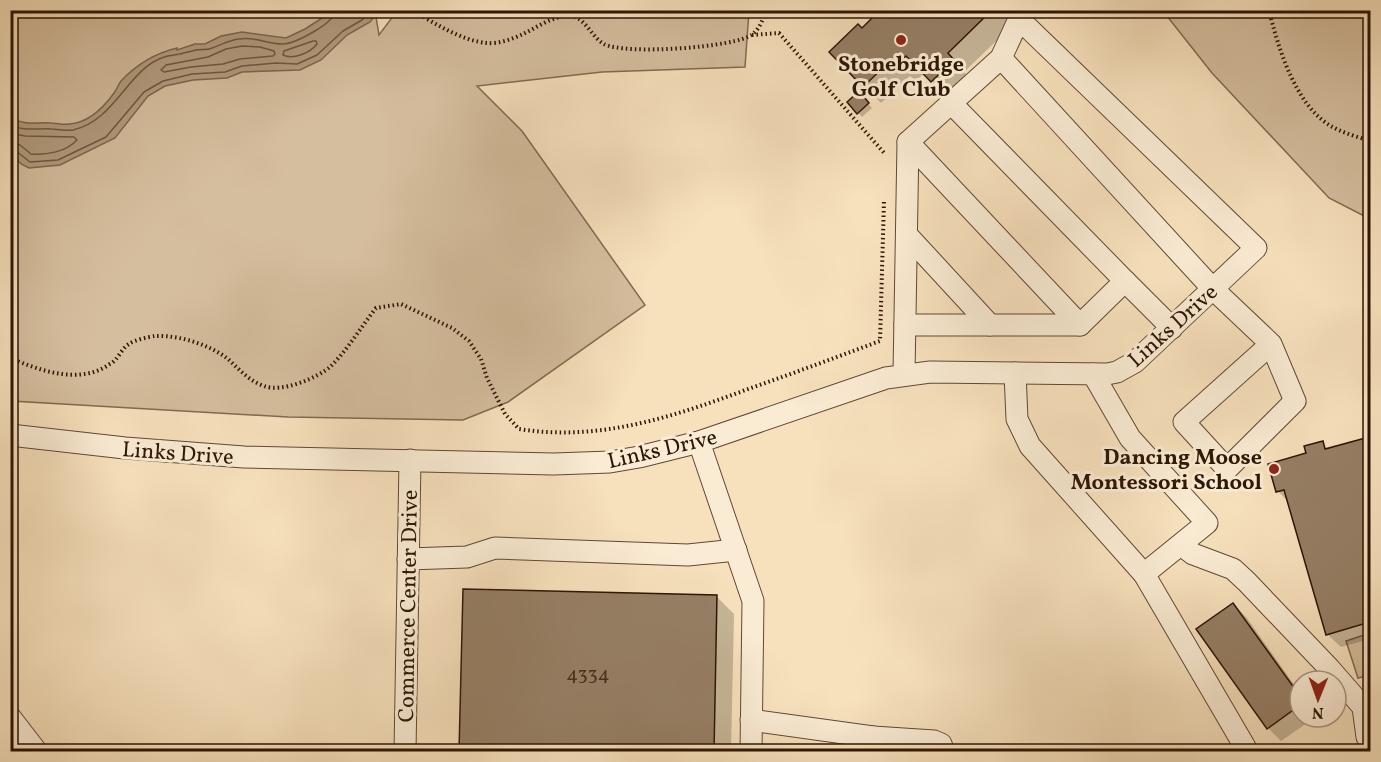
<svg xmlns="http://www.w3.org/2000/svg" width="1381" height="762" viewBox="0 0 1381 762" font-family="Vollkorn,serif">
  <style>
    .green { fill: #d5be9e; stroke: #816a52; stroke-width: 1.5 }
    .water { fill: #b29c7e; stroke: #7d664e; stroke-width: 1.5 }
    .shadow { fill: #0003 }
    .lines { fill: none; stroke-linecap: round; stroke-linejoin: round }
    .shore { stroke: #705842; stroke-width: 1.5 }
    .building { fill: #967f65; stroke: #2d1505; stroke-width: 1.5 }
    .minor-casing { stroke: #604833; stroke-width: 23 }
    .path { stroke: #2d1505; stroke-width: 4; stroke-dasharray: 1.5 3; stroke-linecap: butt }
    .minor { stroke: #faecd4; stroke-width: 21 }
    .poi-dot { fill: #8f2418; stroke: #faecd4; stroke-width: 2 }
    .labels { text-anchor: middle; stroke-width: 6; stroke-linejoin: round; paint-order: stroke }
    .number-label { font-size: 20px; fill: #47301d }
    .poi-label { font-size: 22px; font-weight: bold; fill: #2d1505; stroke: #faecd4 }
    .street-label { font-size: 22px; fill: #2d1505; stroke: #faecd4 }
  </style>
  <rect width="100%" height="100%" fill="#f7e1bd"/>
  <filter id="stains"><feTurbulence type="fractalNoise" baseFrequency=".00333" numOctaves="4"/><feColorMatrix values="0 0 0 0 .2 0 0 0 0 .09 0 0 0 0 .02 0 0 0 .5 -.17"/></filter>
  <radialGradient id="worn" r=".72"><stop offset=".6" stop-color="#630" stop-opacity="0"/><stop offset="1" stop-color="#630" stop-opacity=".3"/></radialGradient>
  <g class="green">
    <path d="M10 11H375L379 35 397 11H749L745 67 602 72 477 86 522 131 645 305 508 402 463 420 288 417 11 401Z"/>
    <path d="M1163 11H1370V219L1329 198 1212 73Z"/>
    <path d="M1370 633V675L1358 678 1346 641Z"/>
  </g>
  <path class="water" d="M333 11H379L370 22 347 35 321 60 300 70 242 72 227 78 193 80 165 86 148 96 115 138 60 165 29 168 21 164 11 154V117C23 126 37 122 51 123 57 123 63 125 69 124 88 123 104 107 114 93 117 89 118 85 121 81 136 65 156 53 177 48V50L195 44H205L221 36 242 32 286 38 305 29Z"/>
  <g class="shadow">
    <path d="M882 10H1001L1014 24 964 72 971 79 950 99 924 73 916 81 910 76 881 103 831 52 862 30Z"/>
    <path d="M859 93 872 108 862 117 849 103Z"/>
    <path d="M1369 439 1370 440V639L1341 647 1327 634 1289 503 1278 491 1308 454 1322 443 1329 450Z"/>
    <path d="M716 596 734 614 731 752H461Z"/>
    <path d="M1233 604 1247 618 1300 693V717H1316L1281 741 1268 728Z"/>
  </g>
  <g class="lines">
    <g class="shore">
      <path d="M313 41H316L317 44C310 53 293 60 283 55L284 51Z"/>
      <path d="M242 46 260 47 274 51 275 54 273 56 240 59 223 64 191 67 164 72 161 70 166 65 208 57 226 49Z"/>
      <path d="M10 124C22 132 38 128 51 129 58 129 66 131 73 130 119 120 130 59 174 55 181 54 188 52 196 50 200 49 205 50 209 49 220 46 228 40 239 39 255 36 269 45 284 44 296 43 335 23 336 10"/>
      <path d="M10 133 25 136 74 137 77 140C66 152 47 155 31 154L20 145 10 143"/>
      <path d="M10 150 16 151 30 162 58 160 106 137 144 92 163 81 192 74 225 72 242 66 276 63 297 64 317 55 343 31 362 20 372 10"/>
    </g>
  </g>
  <g class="building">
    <path d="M880 10H992L948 53 954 60 931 82 906 56 897 64 892 59 863 87 829 52 858 24 862 28Z"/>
    <path d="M859 91 869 103 857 114 847 102Z"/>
    <path d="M1369 437 1370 622 1326 635 1284 490 1276 492 1268 464 1306 453 1304 446 1323 441 1325 449Z"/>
    <path d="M463 589 717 595 714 752H459Z"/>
    <path d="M1233 603 1300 696V705L1267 729 1196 629Z"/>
  </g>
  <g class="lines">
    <g class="minor-casing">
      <g id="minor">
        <path d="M1001 58 1212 288 1271 344 1295 401 1227 469 1184 422 1271 344"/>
        <path d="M951 103 1125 281"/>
        <path d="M908 142 1080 325"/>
        <path d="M907 235 990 325"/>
        <path d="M905 325H1080L1125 281 1172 328"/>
        <path d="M1015 373 1017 419 1030 446 1144 574 1207 523 1130 438 1093 374"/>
        <path d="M10 435 125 448 244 457 554 464 610 462 639 457 699 442 886 378 930 372 1107 374 1117 372 1135 362 1256 248 1019 19 1001 58 908 142 904 374"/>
        <path d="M699 442 753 601 751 752"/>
        <path d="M1181 545 1193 554 1233 569 1247 582 1329 668 1363 707 1367 737"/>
        <path d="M408 559 467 557 495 548 688 555 736 550"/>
        <path d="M1144 574 1245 747"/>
        <path d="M10 717 37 752"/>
        <path d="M751 720 873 737V752"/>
        <path d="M873 737 934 741 941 744 944 752"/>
        <path d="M405 752 410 460"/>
      </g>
    </g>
    <g class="path">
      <path d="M412 10C434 23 462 41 487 43 498 44 513 39 523 34 538 27 552 16 569 16 585 16 591 37 604 44 623 55 736 48 753 34 760 28 763 19 766 10"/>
      <path d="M1269 10C1278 48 1296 106 1331 126 1343 133 1358 137 1370 141"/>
      <path d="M752 35 779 33 885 154"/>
      <path d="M10 358C41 371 80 385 110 364 118 360 121 349 129 344 134 340 148 337 155 336 178 335 209 344 228 359 239 369 249 381 264 386 281 393 318 378 331 366 348 349 361 327 376 308L401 304 452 328 469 341 481 359 487 378 505 414 519 429C601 442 675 416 751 388 794 373 837 357 880 341L884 200"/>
    </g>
    <use href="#minor" class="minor"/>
  </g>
  <g class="poi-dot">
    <circle cx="901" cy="40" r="6"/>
    <circle cx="1274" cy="469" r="6"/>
  </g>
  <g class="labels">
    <g class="number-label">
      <text x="588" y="680">4334</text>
    </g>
    <g class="poi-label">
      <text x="901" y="71">Stonebridge<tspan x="901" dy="25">Golf Club</tspan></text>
      <text x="1262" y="464" text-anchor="end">Dancing Moose<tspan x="1262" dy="25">Montessori School</tspan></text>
    </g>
    <g class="street-label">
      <text transform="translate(1172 325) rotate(-42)" y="8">Links Drive</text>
      <text transform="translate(662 448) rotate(-13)" y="8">Links Drive</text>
      <text transform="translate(178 452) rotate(4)" y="8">Links Drive</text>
      <text transform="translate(407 606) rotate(-89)" y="8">Commerce Center Drive</text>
    </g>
  </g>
  <rect width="1381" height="762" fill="none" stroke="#f7e1bd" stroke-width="36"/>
  <rect x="12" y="12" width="1357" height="738" fill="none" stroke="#2d1505" stroke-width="3"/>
  <rect x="18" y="18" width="1345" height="726" fill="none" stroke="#2d1505" stroke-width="1.5"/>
  <g transform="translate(1318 699) rotate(181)"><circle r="28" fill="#faecd4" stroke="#a89681" stroke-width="1.5"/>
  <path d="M0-4.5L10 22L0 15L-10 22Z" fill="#8f2418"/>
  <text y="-9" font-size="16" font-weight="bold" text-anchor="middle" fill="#2d1505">N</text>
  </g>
  <rect width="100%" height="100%" filter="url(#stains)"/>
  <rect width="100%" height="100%" fill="url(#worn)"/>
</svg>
